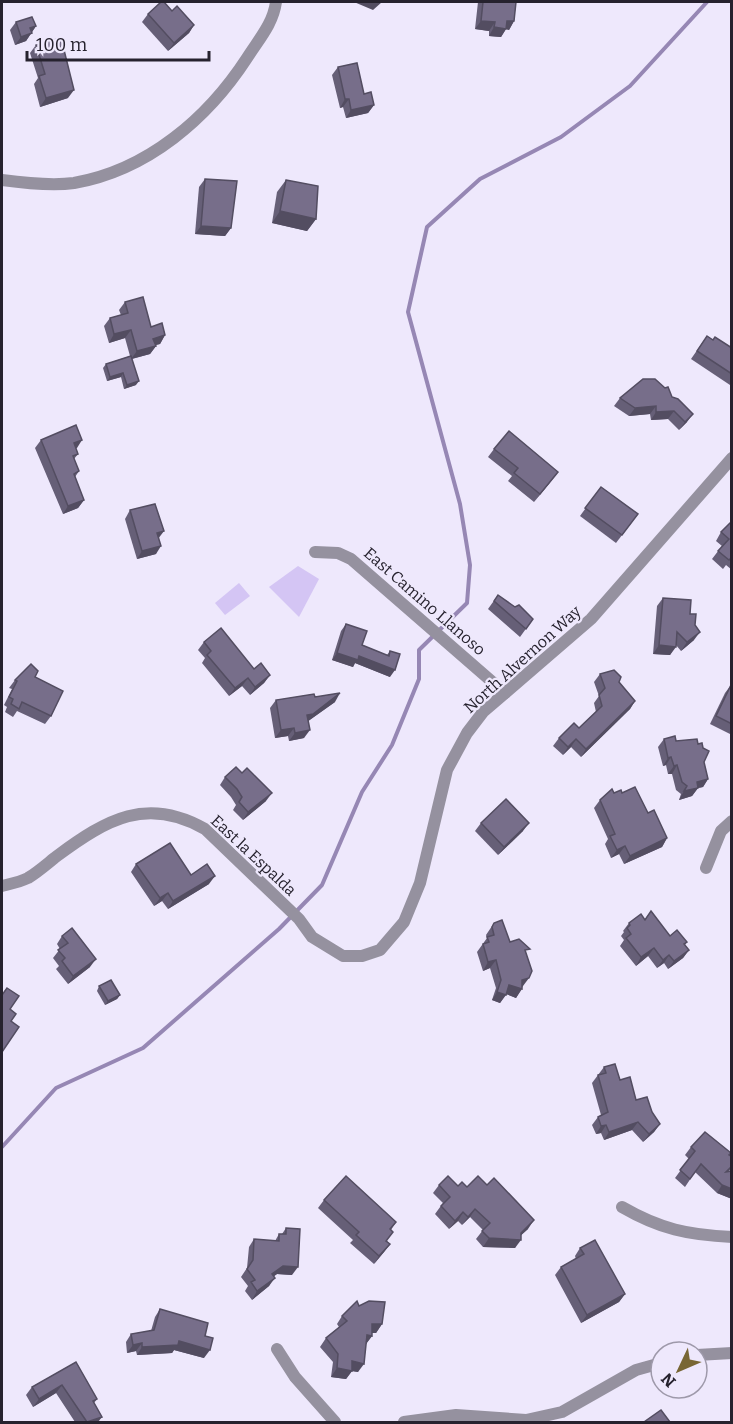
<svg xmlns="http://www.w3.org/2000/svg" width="733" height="1424" viewBox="0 0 733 1424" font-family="Bitter,serif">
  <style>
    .green { fill: #d4c5f4 }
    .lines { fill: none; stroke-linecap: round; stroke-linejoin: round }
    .stream { stroke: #9687b4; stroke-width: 4 }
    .minor { stroke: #95919f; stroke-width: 12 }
    .wall { fill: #665f77 }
    .shaded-wall { fill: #534d61 }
    .building { fill: #776e8a; stroke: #534d61; stroke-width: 1.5 }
    .labels { text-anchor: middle; stroke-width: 4.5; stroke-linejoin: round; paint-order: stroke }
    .street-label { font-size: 16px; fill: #26222e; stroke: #eee8fc }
  </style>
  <rect width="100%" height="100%" fill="#eee8fc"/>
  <g class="green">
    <path d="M298 566 319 579 299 617 269 587Z"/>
    <path d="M239 583 250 596 225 615 215 603Z"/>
  </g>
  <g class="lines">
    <path class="stream" d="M2 1147 56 1088 143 1048 279 929 322 885 362 792 392 745 419 679V650L467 603 470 565 460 504 408 312 427 227 480 179 561 137 630 86 707 2"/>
    <g class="minor">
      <path d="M2 180C24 183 52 186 74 183 148 170 208 118 247 58 259 39 273 24 276 2"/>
      <path d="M315 552 338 553 351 559 505 693"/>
      <path d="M706 868 721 831 732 821"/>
      <path d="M2 886C10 884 20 882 28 878 38 872 48 863 57 856 107 819 147 796 205 829L299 919 312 937 343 956H362L380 950 404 922 420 883 447 770 467 733 483 712 591 619 732 458"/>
      <path d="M622 1207C660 1229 688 1235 732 1237"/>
      <path d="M277 1349 295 1377 335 1422"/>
      <path d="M697 1355 732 1353"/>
      <path d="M404 1422 456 1415 526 1420 562 1412 636 1370 661 1363"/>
    </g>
  </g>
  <g class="wall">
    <path d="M478 2H516L514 21 509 30 506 29 501 37 489 36V31L475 29Z"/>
    <path d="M172 11 194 25 189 33 168 51 142 22 148 14Z"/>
    <path d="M16 22 36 26 26 41 15 45 10 30Z"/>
    <path d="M36 45 68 98 40 107 34 84 38 78 30 53Z"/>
    <path d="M338 67 374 105 368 113 346 118 343 107 340 108 332 75Z"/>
    <path d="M205 179 231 228 225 236 195 234 199 187Z"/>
    <path d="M286 180 316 219 307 231 272 223 277 192Z"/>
    <path d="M125 302 151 327 165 335 160 344 155 345 156 346 150 354 132 359 136 385 124 389 121 377 107 381 103 368 106 364 130 356 125 338 109 343 104 326 110 318 121 315 119 310Z"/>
    <path d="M707 336 713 340 732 348V383L730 385 691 359Z"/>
    <path d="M672 397 687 422 679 430 668 419 651 420 650 414 629 416 614 406 620 398Z"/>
    <path d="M41 440 77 448H76L78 454 74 459 79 471 75 477 84 500 78 508 63 514 35 448Z"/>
    <path d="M494 449 552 480 534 502 508 481 512 476 488 457Z"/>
    <path d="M601 487 638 514 616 543 580 516Z"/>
    <path d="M130 510 159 538 156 554 137 559 125 519Z"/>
    <path d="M732 521V570L726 565 723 569 712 559 722 546 716 541 721 532Z"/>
    <path d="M498 595 515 607 533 619 520 637 488 609Z"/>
    <path d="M663 598 690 614 694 640 681 651 676 645 670 655 653 654 657 606Z"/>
    <path d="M346 624 362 645 387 655 390 651V677L355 663 353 667 332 660 341 631Z"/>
    <path d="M204 642 254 669 270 675 264 683 250 695 242 686 229 696 202 663 205 658 198 650Z"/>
    <path d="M600 674 619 682 635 701 630 709 581 757 571 747 563 755 553 746 559 738 579 728 596 712 594 703 599 696 594 682Z"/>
    <path d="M35 677 51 716 45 724 17 711 13 717 5 712 7 707 4 705 12 689 9 688 15 680Z"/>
    <path d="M731 685 732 686V735L710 724 725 693Z"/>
    <path d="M315 697 335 702 308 721 304 738 289 741 288 736 275 738 270 708 276 700Z"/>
    <path d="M664 739 698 744 704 762 708 779 703 787 698 788 692 796 679 800 681 794 676 790 672 774H668L666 765 663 766 658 747Z"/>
    <path d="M242 773 266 801 243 820 233 810 236 805 231 797 220 785 225 777Z"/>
    <path d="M614 793H622L648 813 667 838 662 847 624 864 619 854 611 858 605 844 608 839 594 808 600 800Z"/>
    <path d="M481 823 523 831 498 855 475 831Z"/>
    <path d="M136 864 191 875 209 884 168 909 162 901 154 906 131 872Z"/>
    <path d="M651 911 670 936 687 942 685 945 689 950 683 958 668 969 664 963 657 968 648 956 636 966 620 946 624 940 621 936 624 932 623 931 629 923 645 919Z"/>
    <path d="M494 923 510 942 526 954 523 986 516 998 506 994 500 1003 492 1000 496 988 490 968 483 971 477 952 487 938 486 935Z"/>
    <path d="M62 936 90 967 68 984 56 969 59 966 53 958 60 949 57 944Z"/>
    <path d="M99 986 120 995 117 999 105 1005 97 991Z"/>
    <path d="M604 1067 620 1080 636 1100 652 1112 660 1124 654 1132 643 1142 632 1130 604 1140 601 1133 596 1134 592 1125 598 1117 601 1115 592 1083Z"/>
    <path d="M691 1147 729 1155 732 1157V1168L728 1172 732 1171V1199L717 1193 695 1172 685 1187 675 1178 689 1159 685 1155Z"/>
    <path d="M439 1185 467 1187 528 1229 521 1235 515 1248 483 1247 476 1239 483 1230 470 1217 462 1225 458 1221 449 1229 435 1214 443 1203 433 1193Z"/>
    <path d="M324 1200 396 1222 391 1230 387 1241 390 1244 384 1252 374 1264 350 1243 353 1240 318 1208Z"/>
    <path d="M286 1228 292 1275 277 1274 274 1276 269 1286 252 1300 245 1291 248 1286 241 1277 247 1268 249 1247 254 1239 275 1241 279 1234H282Z"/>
    <path d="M580 1248 625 1294 619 1302 581 1323 555 1275 561 1267 576 1259 575 1256Z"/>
    <path d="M359 1306 382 1324 376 1333H372V1336L366 1344 358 1372 352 1371 346 1379 331 1377 333 1362 320 1347 326 1338 339 1327 337 1324 342 1316Z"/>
    <path d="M160 1309 205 1336 204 1358 174 1350 172 1353 137 1355 136 1351 127 1353 126 1342 131 1334 151 1331 155 1317Z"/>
    <path d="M76 1362 97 1399 94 1403 98 1422H75L56 1393 33 1407 26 1395 32 1387Z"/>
  </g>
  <g class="shaded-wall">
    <path d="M354 2H382L373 10Z"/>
    <path d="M481 21 495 22 489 31 475 29Z"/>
    <path d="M507 21H514L509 30 506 29 501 37 489 36 494 27Z"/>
    <path d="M194 25 189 33 168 51 174 43Z"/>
    <path d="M36 26 26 41 15 45 21 37 30 28Z"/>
    <path d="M74 90 68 98 40 107 46 98Z"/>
    <path d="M345 99H349L343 107 340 108Z"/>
    <path d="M374 105 368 113 346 118 351 110Z"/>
    <path d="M280 211 316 219 307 231 272 223Z"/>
    <path d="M201 226 231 228 225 236 195 234Z"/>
    <path d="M131 330 125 338 109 343 114 334Z"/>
    <path d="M165 335 160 344 148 347 153 339Z"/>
    <path d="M156 346 150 354 131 359 137 351Z"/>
    <path d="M123 373 121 377 107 381 110 377Z"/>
    <path d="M139 381 136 385 124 389 127 385Z"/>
    <path d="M656 406 650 414 629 416 635 408Z"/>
    <path d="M674 411 668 419 651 420 656 412Z"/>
    <path d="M693 414 687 422 679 430 685 422Z"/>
    <path d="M82 440 77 448 68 451 74 443Z"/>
    <path d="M558 472 552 480 534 502 540 494Z"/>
    <path d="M84 500 78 508 63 514 68 506Z"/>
    <path d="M164 531 158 539 157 533Z"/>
    <path d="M161 546 156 554 137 559 142 551Z"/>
    <path d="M700 632 694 640 681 651 687 642Z"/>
    <path d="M659 645 676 647 670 655 653 654Z"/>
    <path d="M337 653 359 656 395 670 390 677 355 663 353 667 332 660Z"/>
    <path d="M270 675 264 683 250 695 255 687Z"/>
    <path d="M248 678 242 686 229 696 235 688Z"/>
    <path d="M340 693 335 702 307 722V715Z"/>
    <path d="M635 701 630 709 581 757 586 749Z"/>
    <path d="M294 728 288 736 275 738 281 730Z"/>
    <path d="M310 730 304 738 289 741 295 733Z"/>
    <path d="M576 739 571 747 563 755 568 747Z"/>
    <path d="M671 757 666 765 663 766 668 758Z"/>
    <path d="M677 765 672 774H668L674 766Z"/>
    <path d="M708 779 703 787 698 788 692 796 679 800 684 791 697 782Z"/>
    <path d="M272 793 266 801 243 820 248 812Z"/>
    <path d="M529 823 523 831 498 855 504 847Z"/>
    <path d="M667 838 662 847 624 864 630 856Z"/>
    <path d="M625 846 619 854 611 858 617 850Z"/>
    <path d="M215 876 209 884 168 909 173 901Z"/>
    <path d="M168 893 162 901 154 906 160 898Z"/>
    <path d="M654 948 648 956 636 966 641 957Z"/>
    <path d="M689 950 683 958 668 969 674 961Z"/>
    <path d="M669 955 664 963 657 968 663 960Z"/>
    <path d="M96 959 90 967 68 984 73 976Z"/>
    <path d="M496 960 490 968 483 971 488 962Z"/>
    <path d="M529 978 523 986 517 988 522 989 516 998 504 993 509 985 522 980Z"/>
    <path d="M497 992 506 995 500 1003 492 1000Z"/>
    <path d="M120 995 117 999 105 1005 108 1001Z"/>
    <path d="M638 1122 632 1130 604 1140 609 1132Z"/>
    <path d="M660 1124 654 1132 643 1142 649 1134Z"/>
    <path d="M606 1125 601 1133 596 1134 601 1126Z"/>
    <path d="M722 1185 732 1189V1199L717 1193Z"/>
    <path d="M475 1209 470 1217 462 1225 468 1217Z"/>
    <path d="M463 1212 458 1221 449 1229 455 1221Z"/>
    <path d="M534 1220 528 1229 517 1239 521 1240 515 1248 483 1247 489 1238 521 1233Z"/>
    <path d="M390 1244 384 1252 374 1264 379 1256Z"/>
    <path d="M283 1266 298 1267 292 1275 277 1274 266 1282 272 1274Z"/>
    <path d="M275 1278 269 1286 252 1300 257 1291Z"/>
    <path d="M625 1294 619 1302 581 1323 587 1315Z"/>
    <path d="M372 1324H382L376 1333H366Z"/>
    <path d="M367 1335 372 1336 366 1344 361 1343Z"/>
    <path d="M179 1341 210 1350 204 1358 174 1350 172 1353 137 1355 142 1347Z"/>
    <path d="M142 1343 136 1351 127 1353 133 1345Z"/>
    <path d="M352 1361 364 1364 358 1372 352 1371 346 1379 331 1377 337 1368Z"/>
    <path d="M62 1385 56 1393 33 1407 39 1399Z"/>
    <path d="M102 1417 98 1422H87Z"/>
  </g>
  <g class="building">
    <path d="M161 2H164L172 11 177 6 194 25 174 43 148 14Z"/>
    <path d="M483 2H516L514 21H507L506 29 494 27 495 22 481 21Z"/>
    <path d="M32 17 36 26 30 28 32 33 21 37 16 22Z"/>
    <path d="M61 38 74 90 46 98 39 76 45 74 36 45Z"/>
    <path d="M357 63 364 94 371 92 374 105 351 110 349 99H345L338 67Z"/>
    <path d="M205 179 237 181 231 228 201 226Z"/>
    <path d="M286 180 318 186 316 219 280 211Z"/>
    <path d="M143 297 151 327 162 323 165 335 153 339 156 346 137 351 131 330 114 334 110 318 128 313 125 302Z"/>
    <path d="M707 336 713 340 715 337 732 348V374L697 351Z"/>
    <path d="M131 356 139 381 127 385 123 373 110 377 106 364Z"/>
    <path d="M643 379H655L665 388 668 387 672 397 678 399 693 414 685 422 674 411 656 412V406L635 408 620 398Z"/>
    <path d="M76 425 82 440 74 443 78 454 73 456 79 471 74 474 84 500 68 506 41 440Z"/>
    <path d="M509 431 558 472 540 494 514 473 518 468 494 449Z"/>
    <path d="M601 487 638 514 622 535 585 508Z"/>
    <path d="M155 504 164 531 157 533 161 546 142 551 130 510Z"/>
    <path d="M732 521V557L729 560 718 551 729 539 721 532Z"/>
    <path d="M498 595 515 607 519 605 533 619 526 629 494 601Z"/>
    <path d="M663 598 691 600 690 614H696L695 625 700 632 687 642 677 632 676 647 659 645Z"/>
    <path d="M346 624 367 631 362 645 389 656 390 651 400 654 395 670 359 656 358 660 337 653Z"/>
    <path d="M221 628 254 669 261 663 270 675 255 687 248 678 235 688 207 655 211 651 204 642Z"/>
    <path d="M31 664 38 671 35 677 63 691 51 716 22 702 19 709 11 704 13 699 9 697 17 681 15 680Z"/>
    <path d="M614 670 621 677 619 682 635 701 586 749 576 739 568 747 559 738 574 723 579 728 602 706 599 695 605 688 600 674Z"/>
    <path d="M731 685 732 686V724L716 716Z"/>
    <path d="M340 693 313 714 307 715 310 730 295 733 294 728 281 730 276 700 314 694 315 697Z"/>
    <path d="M675 736 676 741 697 739 698 744 702 743 703 748 709 751 704 762 708 779 697 782 698 788 684 791 687 786 682 782 677 765 674 766 671 757 668 758 664 739Z"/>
    <path d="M236 767 242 773 247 768 272 793 248 812 239 802 242 797 237 789 225 777Z"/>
    <path d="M635 787 648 813 654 810 667 838 630 856 625 846 617 850 610 836 615 834 600 800 612 789 614 793 621 790 622 793Z"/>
    <path d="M506 799 529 823 504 847 481 823Z"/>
    <path d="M170 843 191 875 207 864 215 876 173 901 168 893 160 898 136 864Z"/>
    <path d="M651 911 670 936 677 930 687 942 684 944 689 950 674 961 669 955 663 960 654 948 641 957 626 938 631 934 627 928 630 925 629 923 641 914 645 920Z"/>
    <path d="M502 920 510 942 519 939 530 949 525 950 532 971 529 978 522 980V989L509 985 506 995 497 992 501 980 496 960 488 962 483 944 489 942 487 937 494 935 492 927 494 923Z"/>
    <path d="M72 928 96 959 73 976 62 961 65 958 58 950 68 943 62 936Z"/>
    <path d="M111 980 120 995 108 1001 99 986Z"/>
    <path d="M7 988 19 996 10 1009 16 1014 11 1021 19 1027 2 1052V995Z"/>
    <path d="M615 1064 620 1080 630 1077 636 1100 647 1097 652 1112 660 1124 649 1134 638 1122 609 1132 606 1125 601 1126 598 1117 608 1112 598 1075 606 1073 604 1067Z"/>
    <path d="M705 1132 731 1153 729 1155 732 1157V1166L726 1172 732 1171V1189L722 1185 701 1164 690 1179 680 1170 695 1151 691 1147Z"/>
    <path d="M346 1176 396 1222 390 1229 393 1232 386 1241 390 1244 379 1256 356 1235 359 1232 324 1200Z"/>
    <path d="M448 1176 458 1186 462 1182 467 1187 478 1176 487 1185 494 1178 534 1220 521 1233V1240L489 1238 482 1231 490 1223 475 1209 468 1217 463 1212 455 1221 441 1206 450 1197 439 1185Z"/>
    <path d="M286 1228 300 1229 298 1267 283 1266 272 1274 275 1278 257 1291 251 1282 255 1280 247 1269 253 1260 254 1239 279 1241V1234H286Z"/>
    <path d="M595 1240 625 1294 587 1315 561 1267 584 1254 580 1248Z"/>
    <path d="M357 1301 359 1306 369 1301 385 1302 382 1324H372V1336L367 1335 364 1364 352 1361V1371L337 1368 338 1354 326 1338 347 1321 342 1316Z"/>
    <path d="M160 1309 208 1323 205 1336 213 1338 210 1350 179 1341 178 1345 142 1347V1343L133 1345 131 1334 154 1330Z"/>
    <path d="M76 1362 97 1399 93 1401 102 1417 87 1422 62 1385 39 1399 32 1387Z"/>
    <path d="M661 1410 670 1422H644Z"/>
  </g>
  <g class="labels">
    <g class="street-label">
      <text transform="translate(425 601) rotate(41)" y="6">East Camino Llanoso</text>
      <text transform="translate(522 659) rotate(-42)" y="6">North Alvernon Way</text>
      <text transform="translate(254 855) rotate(43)" y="6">East la Espalda</text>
    </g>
  </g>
  <rect width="733" height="1424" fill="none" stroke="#26222e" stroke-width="6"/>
  <g transform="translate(679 1370) rotate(226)"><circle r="28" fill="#eee8fc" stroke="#9e99aa" stroke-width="1.5"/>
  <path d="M0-4.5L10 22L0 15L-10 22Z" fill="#786634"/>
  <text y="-9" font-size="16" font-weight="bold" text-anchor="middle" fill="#26222e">N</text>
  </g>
  <path d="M27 51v9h182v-9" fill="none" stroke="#26222e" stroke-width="3"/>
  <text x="36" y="51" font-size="18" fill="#26222e" stroke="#eee8fc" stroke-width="4.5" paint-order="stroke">100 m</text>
</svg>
